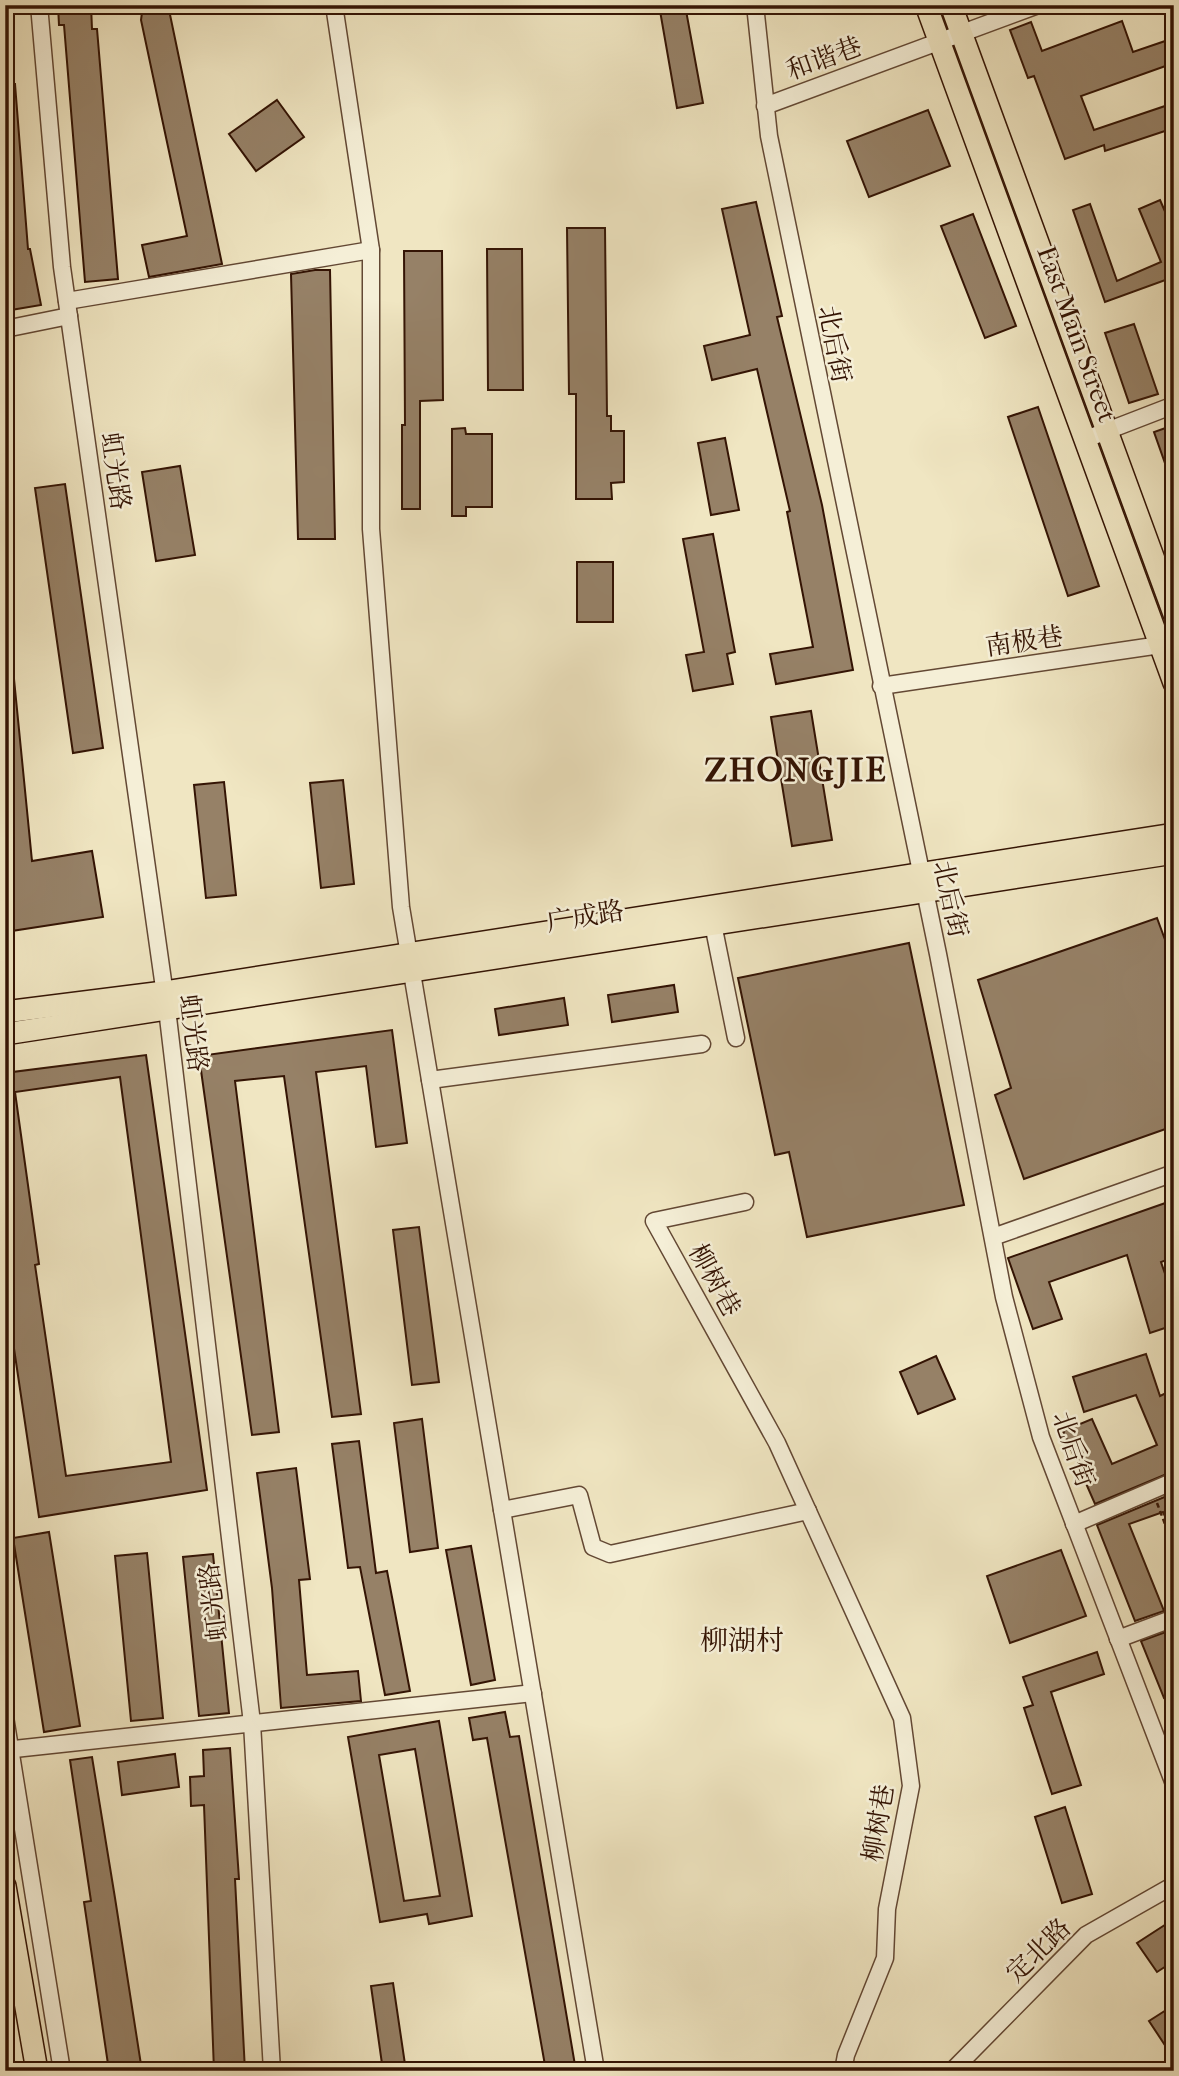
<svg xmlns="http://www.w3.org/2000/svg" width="1179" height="2076" viewBox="0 0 1179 2076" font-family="'IM FELL French Canon','Noto Serif SC',serif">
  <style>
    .building { fill: #968167; stroke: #341404; stroke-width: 2; fill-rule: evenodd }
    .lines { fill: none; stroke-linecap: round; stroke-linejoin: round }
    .minor-casing { stroke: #634834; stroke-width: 19 }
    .major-casing { stroke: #341404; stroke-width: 24 }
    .path { stroke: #341404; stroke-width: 2.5; stroke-dasharray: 5 3.5; stroke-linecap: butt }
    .minor { stroke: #f5efd7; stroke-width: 16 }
    .major { stroke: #f0e6c2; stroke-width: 21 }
    .labels { text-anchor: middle; stroke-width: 5; stroke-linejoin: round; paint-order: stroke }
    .street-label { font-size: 26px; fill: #341404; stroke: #f5efd7 }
    .neighbourhood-label { font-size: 28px; fill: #341404; stroke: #f5efd7 }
    .district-label { font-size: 33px; font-weight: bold; letter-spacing: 2px; fill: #341404; stroke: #f5efd7 }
  </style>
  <rect width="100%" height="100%" fill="#f0e6c2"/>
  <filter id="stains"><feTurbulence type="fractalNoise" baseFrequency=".00286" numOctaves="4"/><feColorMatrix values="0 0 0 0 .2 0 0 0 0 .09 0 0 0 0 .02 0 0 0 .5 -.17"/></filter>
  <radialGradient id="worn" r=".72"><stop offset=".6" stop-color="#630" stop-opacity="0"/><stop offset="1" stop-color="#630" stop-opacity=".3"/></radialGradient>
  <g class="building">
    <path d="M58 5H91L92 29H97L118 279 85 282 64 25H59Z"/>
    <path d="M143 5H168L222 264 149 277 142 245 187 236 141 20Z"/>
    <path d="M659 5H685L703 103 677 108Z"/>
    <path d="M1122 21 1133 52 1174 38V63L1081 96 1094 130 1174 103V128L1105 151 1104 145 1065 159 1034 76 1028 78 1010 30 1031 22 1042 51Z"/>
    <path d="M5 84H15L28 249H30L41 305 5 311Z"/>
    <path d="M277 100 304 137 256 171 229 134Z"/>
    <path d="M928 110 950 166 869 197 847 141Z"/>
    <path d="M1160 200 1174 232V292L1168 279 1105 302 1073 210 1090 204 1117 281 1161 262 1139 209Z"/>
    <path d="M756 202 782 316 777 317 822 505 853 670 776 684 770 654 813 647 787 512 790 511 757 369 712 380 704 346 750 335 722 209Z"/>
    <path d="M973 214 1016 326 985 338 941 226Z"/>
    <path d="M567 228H605L607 416H611V431H624V482L611 483 612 499H576V394H569Z"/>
    <path d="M487 249H522L523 390H488Z"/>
    <path d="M404 251H442L443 400 420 401V509H402V425H405Z"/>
    <path d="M315 270H330L335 539H298L291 274Z"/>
    <path d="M1134 324 1158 394 1129 403 1105 333Z"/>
    <path d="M1038 407 1099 586 1068 596 1008 417Z"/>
    <path d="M1174 425V483H1172L1154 432Z"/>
    <path d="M465 428 466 434H492V507H466V516H452V429Z"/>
    <path d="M725 438 739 510 711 515 698 443Z"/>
    <path d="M180 466 195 555 156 561 142 472Z"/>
    <path d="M65 484 103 748 73 753 35 488Z"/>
    <path d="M713 534 735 652 727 654 733 684 693 691 686 655 704 652 683 539Z"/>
    <rect x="577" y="562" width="36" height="60"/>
    <path d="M5 679H14L32 861 92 851 103 917 5 932Z"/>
    <path d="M811 711 832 840 792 846 771 717Z"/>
    <path d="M343 780 354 884 321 888 310 783Z"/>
    <path d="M224 782 236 895 206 898 194 785Z"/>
    <path d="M1157 918 1174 964V1126L1024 1179 995 1095 1011 1088 978 980Z"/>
    <path d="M909 943 964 1205 807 1237 789 1152 775 1155 738 978Z"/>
    <path d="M674 985 678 1012 612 1022 608 995Z"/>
    <path d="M564 998 568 1025 499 1035 495 1009Z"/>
    <path d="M392 1030 407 1143 376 1147 366 1066 316 1072 361 1414 332 1417 284 1076 235 1081 279 1432 252 1435 199 1056Z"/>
    <path d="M146 1055 207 1490 39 1517 5 1288 9 1287 5 1259V1073ZM120 1077 171 1462 66 1476 35 1265 39 1264 15 1092Z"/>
    <path d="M1174 1200V1257L1161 1262 1174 1300V1325L1150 1333 1127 1255 1049 1282 1062 1319 1033 1329 1008 1258Z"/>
    <path d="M419 1227 439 1382 412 1385 393 1230Z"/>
    <path d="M1146 1354 1160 1396 1166 1393 1174 1412V1471L1095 1504 1063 1431 1092 1419 1112 1464 1157 1445 1136 1395 1084 1412 1073 1377Z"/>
    <path d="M936 1356 955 1399 918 1414 900 1372Z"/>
    <path d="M422 1419 438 1548 410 1552 394 1423Z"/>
    <path d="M359 1441 376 1573 387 1571 410 1691 385 1695 360 1567 348 1568 332 1444Z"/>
    <path d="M296 1468 310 1579 299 1580 307 1675 358 1671 361 1701 281 1708 272 1588 257 1473Z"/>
    <path d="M1174 1493V1536L1163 1512 1129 1524 1164 1611 1135 1621 1097 1525Z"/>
    <path d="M49 1532 80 1726 44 1732 13 1538Z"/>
    <path d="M471 1546 495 1680 471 1685 446 1550Z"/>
    <path d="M1061 1550 1086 1616 1010 1643 987 1576Z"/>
    <path d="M147 1553 163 1718 131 1721 115 1556Z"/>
    <path d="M213 1554 229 1713 199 1716 183 1557Z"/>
    <path d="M1174 1629V1694L1164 1698 1141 1641Z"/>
    <path d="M1097 1652 1104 1674 1051 1692 1081 1785 1052 1794 1024 1708 1033 1705 1023 1677Z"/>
    <path d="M505 1712 510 1737 519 1736 576 2071H546L487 1738 473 1740 469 1718Z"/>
    <path d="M439 1721 472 1916 429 1924 427 1914 380 1922 348 1737ZM415 1749 440 1896 404 1901 379 1755Z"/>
    <path d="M230 1748 239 1879H235L245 2071H214L204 1805 191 1806 190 1777 204 1776 203 1750Z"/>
    <path d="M175 1754 179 1787 122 1795 118 1762Z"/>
    <path d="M92 1757 115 1898 142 2071H109L84 1902 91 1901 70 1760Z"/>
    <path d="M1065 1807 1092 1894 1062 1903 1035 1817Z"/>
    <path d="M1174 1919V1961L1157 1972 1137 1943Z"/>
    <path d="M393 1983 406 2071H383L371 1986Z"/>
    <path d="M1174 2005V2059L1149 2021Z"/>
  </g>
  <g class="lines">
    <g class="minor-casing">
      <g id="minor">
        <path d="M39 5 62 267 167 1009 252 1723 272 2071"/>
        <path d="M334 5 371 250V529L401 907 596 2071"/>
        <path d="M755 5 769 136 938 954 1004 1297 1041 1437 1174 1784"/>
        <path d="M765 106 1038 5"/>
        <path d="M67 301 371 250"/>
        <path d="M5 329 69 316"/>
        <path d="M1086 439 1174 405"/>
        <path d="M881 686 1174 643"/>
        <path d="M713 924 736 1038"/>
        <path d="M430 1080 702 1044"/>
        <path d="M745 1202 654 1221 777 1443 902 1718 911 1786 887 1909 885 1958 846 2055 843 2071"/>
        <path d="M993 1237 1174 1173"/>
        <path d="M502 1510 579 1495 593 1547 610 1554 808 1511"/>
        <path d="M1074 1524 1174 1481"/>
        <path d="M1118 1639 1174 1618"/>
        <path d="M5 1717 62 2071"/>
        <path d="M5 1750 533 1693"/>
        <path d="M952 2071 1086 1935 1174 1885"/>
      </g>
    </g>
    <g class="major-casing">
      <g id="major">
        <path d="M926 5 1174 683"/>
        <path d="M951 5 1174 614"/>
        <path d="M5 1012 164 992 1174 834"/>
        <path d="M5 1034 1174 853"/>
        <path d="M5 1886 37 2071"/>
      </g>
    </g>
    <path class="path" d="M1157 1503 1174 1548"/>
    <use href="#minor" class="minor"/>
    <use href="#major" class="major"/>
  </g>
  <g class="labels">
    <g class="street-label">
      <text transform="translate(824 58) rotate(-20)" y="9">和谐巷</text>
      <text transform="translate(1077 334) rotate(70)" y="9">East Main Street</text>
      <text transform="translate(835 344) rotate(79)" y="9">北后街</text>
      <text transform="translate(116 471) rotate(82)" y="9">虹光路</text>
      <text transform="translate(1024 641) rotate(-8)" y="9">南极巷</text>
      <text transform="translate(951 899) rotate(78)" y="9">北后街</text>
      <text transform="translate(585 916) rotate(-9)" y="9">广成路</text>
      <text transform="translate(194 1033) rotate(83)" y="9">虹光路</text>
      <text transform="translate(715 1280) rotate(61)" y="9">柳树巷</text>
      <text transform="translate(1074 1449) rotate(71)" y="9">北后街</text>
      <text transform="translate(213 1602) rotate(-97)" y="9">虹光路</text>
      <text transform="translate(878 1823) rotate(-81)" y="9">柳树巷</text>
      <text transform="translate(1038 1950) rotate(-44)" y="9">定北路</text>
    </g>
    <g class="neighbourhood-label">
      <text x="742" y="1650">柳湖村</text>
    </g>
    <g class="district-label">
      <text x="796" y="781">ZHONGJIE</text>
    </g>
  </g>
  <rect width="1179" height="2076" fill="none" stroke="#f0e6c2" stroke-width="28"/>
  <rect x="7" y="7" width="1165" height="2062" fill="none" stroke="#341404" stroke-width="3.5"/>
  <rect x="14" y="14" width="1151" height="2048" fill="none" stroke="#341404" stroke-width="2"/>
  <rect width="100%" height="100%" filter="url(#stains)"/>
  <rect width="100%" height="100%" fill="url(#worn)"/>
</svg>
